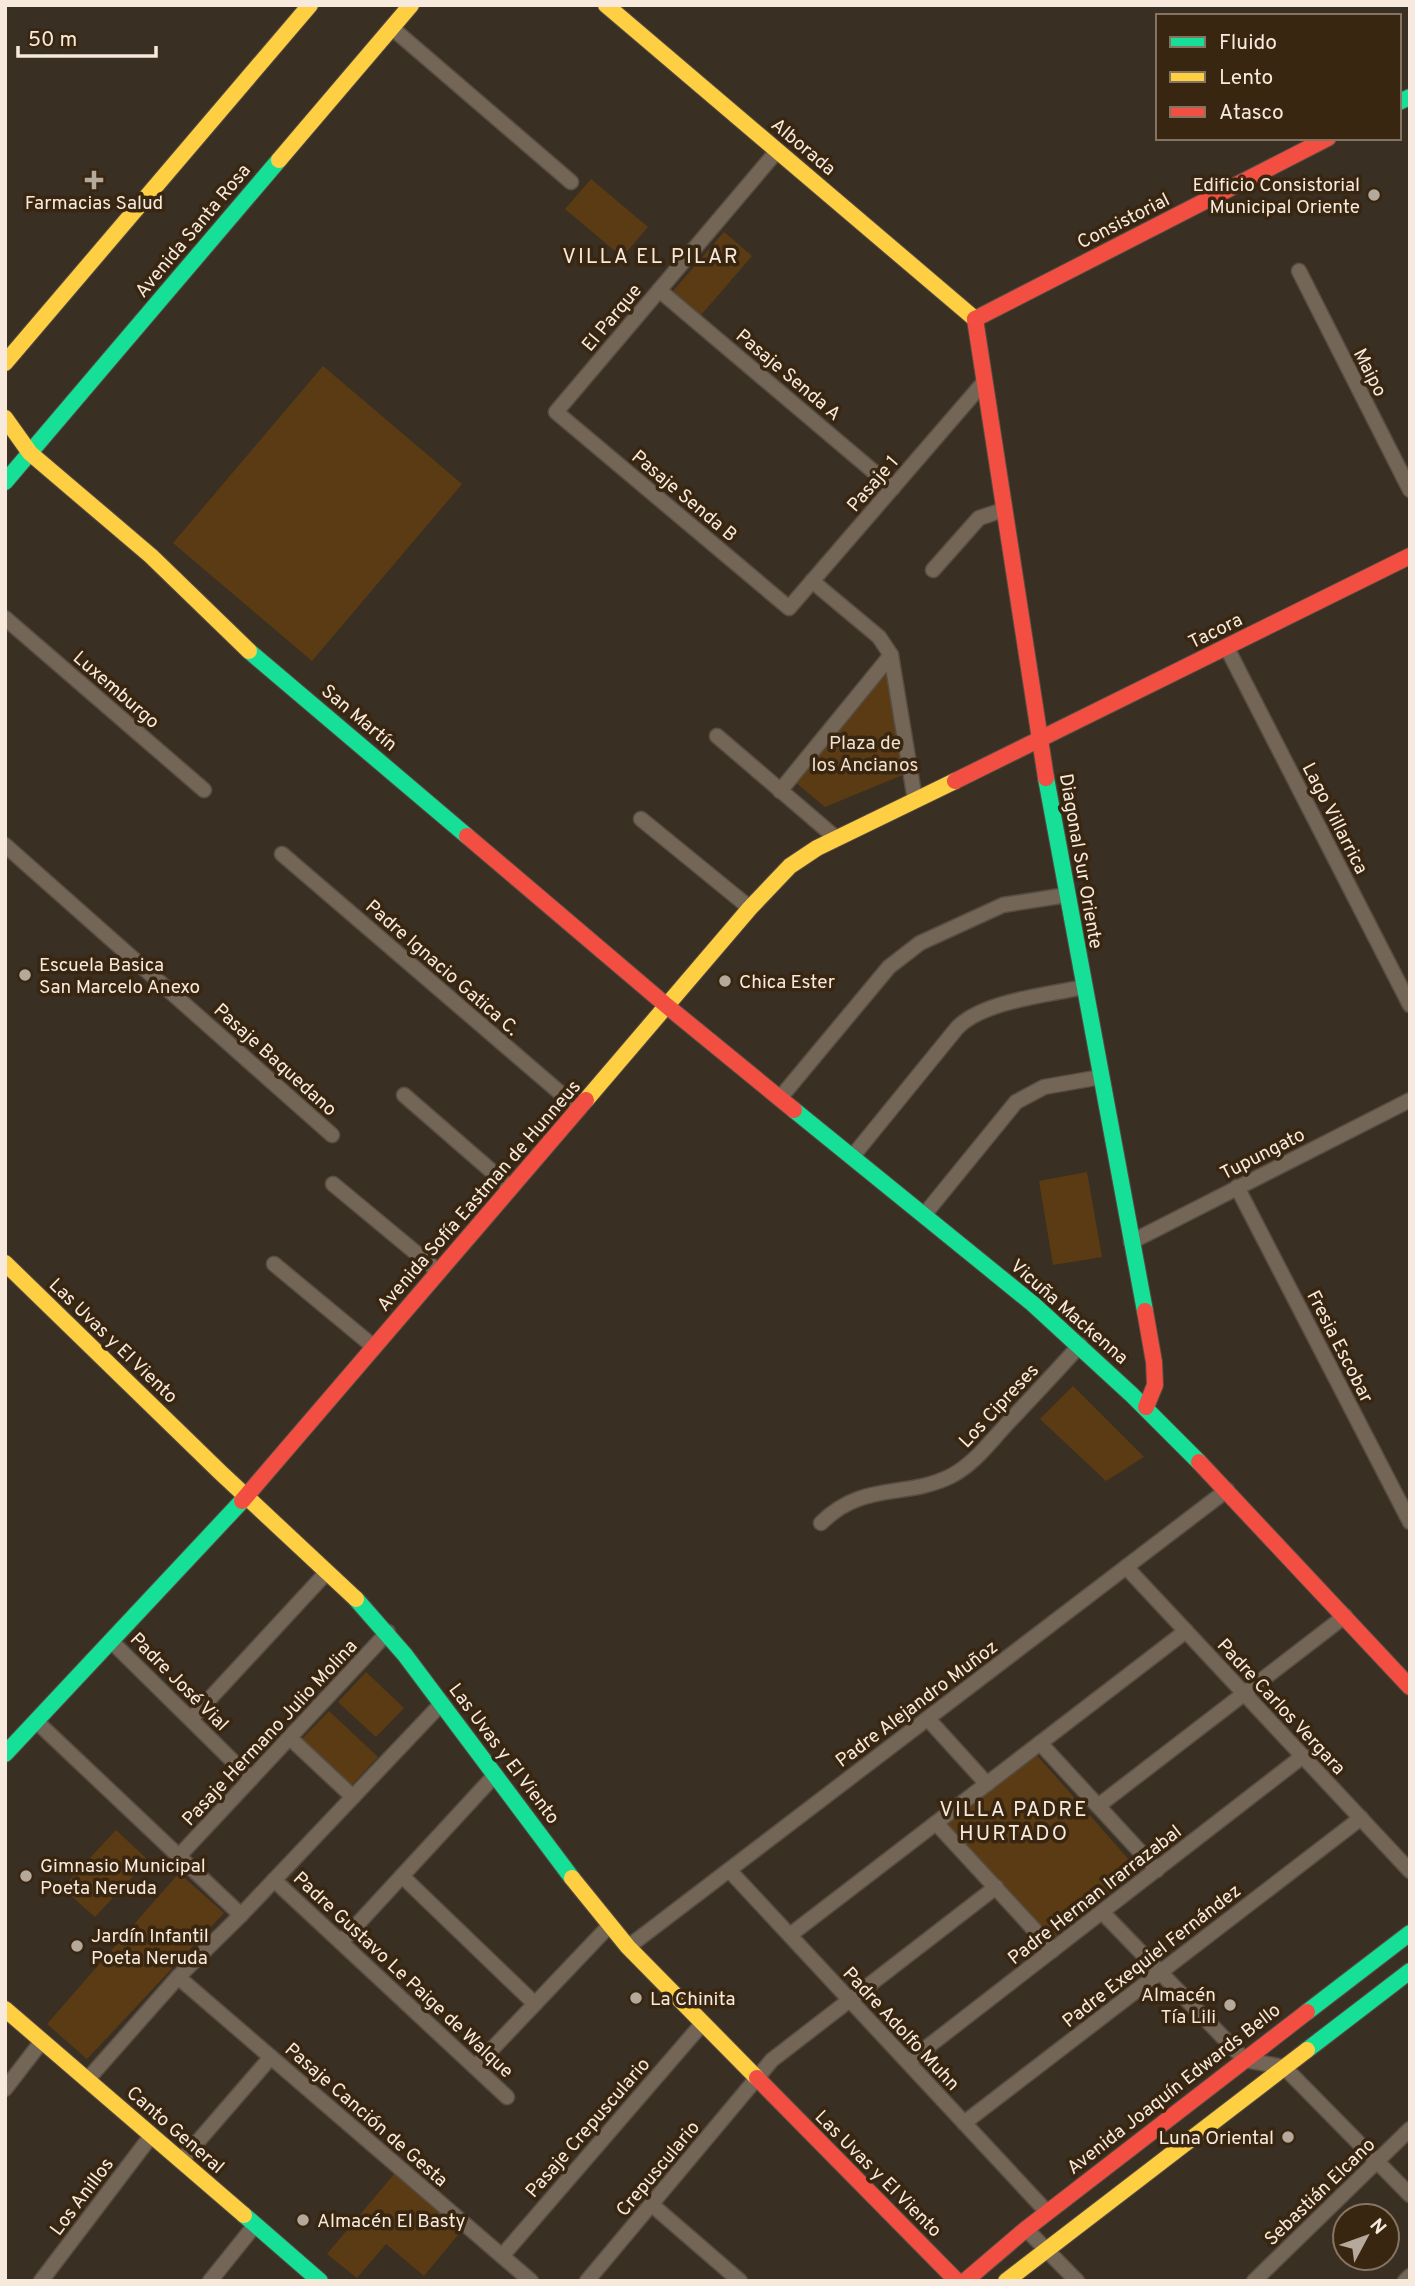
<svg xmlns="http://www.w3.org/2000/svg" width="1415" height="2286" viewBox="0 0 1415 2286" font-family="Overpass,sans-serif">
  <style>
    .green { fill: #5b3b13 }
    .lines { fill: none; stroke-linecap: round; stroke-linejoin: round }
    .street-casing { stroke: #574d42; stroke-width: 17 }
    .fast-casing { stroke: #574d42; stroke-width: 18 }
    .slow-casing { stroke: #574d42; stroke-width: 18 }
    .jam-casing { stroke: #574d42; stroke-width: 18 }
    .street { stroke: #746657; stroke-width: 14 }
    .fast { stroke: #16e098; stroke-width: 16 }
    .slow { stroke: #ffcf43; stroke-width: 16 }
    .jam { stroke: #f24e42; stroke-width: 16 }
    .poi-dot { fill: #b5a99c; stroke: #392610; stroke-width: 2.5 }
    .labels { text-anchor: middle; stroke-width: 7; stroke-linejoin: round; paint-order: stroke }
    .street-label { font-size: 19px; fill: #f7eadd; stroke: #392610 }
    .poi-label { font-size: 19px; fill: #f7eadd; stroke: #392610; text-anchor: start }
    .park-label { font-size: 19px; fill: #f2e1cf; stroke: #392610 }
    .neighbourhood-label { font-size: 21px; letter-spacing: 2px; fill: #f7eadd; stroke: #392610 }
  </style>
  <rect width="100%" height="100%" fill="#3a2f23"/>
  <g class="green">
    <path d="M591 179 648 227 622 257 565 209Z"/>
    <path d="M724 232 752 256 695 322 667 298Z"/>
    <path d="M323 366 462 484 312 661 173 543Z"/>
    <path d="M887 669 905 774 825 807 795 782Z"/>
    <path d="M1087 1172 1102 1257 1053 1265 1039 1181Z"/>
    <path d="M1073 1386 1144 1457 1106 1481 1040 1419Z"/>
    <path d="M366 1672 404 1708 376 1737 338 1702Z"/>
    <path d="M329 1711 378 1757 349 1788 300 1741Z"/>
    <path d="M1035 1753 1137 1869 1053 1938 946 1825Z"/>
    <path d="M116 1830 148 1860 95 1917 62 1888Z"/>
    <path d="M179 1873 224 1913 87 2059 47 2024Z"/>
    <path d="M395 2173 462 2230 424 2276 386 2244 357 2278 327 2254Z"/>
  </g>
  <g class="lines">
    <g class="street-casing">
      <g id="street">
        <path d="M392 28 571 182"/>
        <path d="M777 151 556 412 789 608 984 382"/>
        <path d="M1299 271 1410 490"/>
        <path d="M659 290 893 488"/>
        <path d="M933 570 979 518 1003 510"/>
        <path d="M812 581 879 637 891 655 915 800"/>
        <path d="M5 618 204 790"/>
        <path d="M1227 648 1410 1005"/>
        <path d="M717 736 836 838"/>
        <path d="M780 791 891 655"/>
        <path d="M641 819 750 908"/>
        <path d="M5 845 332 1135"/>
        <path d="M282 854 579 1109"/>
        <path d="M404 1095 511 1188"/>
        <path d="M780 1098 889 967 920 943 1003 905 1067 895"/>
        <path d="M852 1157 957 1028C982 1001 1048 995 1084 987"/>
        <path d="M333 1184 439 1272"/>
        <path d="M1237 1187 1410 1522"/>
        <path d="M924 1215 1016 1102 1044 1087 1101 1077"/>
        <path d="M1131 1242 1410 1100"/>
        <path d="M274 1264 374 1347"/>
        <path d="M821 1523C863 1481 905 1499 951 1476 974 1464 989 1443 1006 1425 1031 1398 1056 1372 1080 1345"/>
        <path d="M1126 1567 1410 1871"/>
        <path d="M111 1641 251 1779"/>
        <path d="M191 1719 327 1572"/>
        <path d="M928 1719 987 1784"/>
        <path d="M36 1721 241 1915"/>
        <path d="M290 1738 353 1797"/>
        <path d="M1040 1743 1157 1870"/>
        <path d="M1098 1806 1345 1616"/>
        <path d="M936 1823 1053 1950"/>
        <path d="M178 1857 388 1632"/>
        <path d="M729 1870 1047 2212"/>
        <path d="M402 1876 535 2004"/>
        <path d="M274 1880 507 2097"/>
        <path d="M1102 1912 1245 2060 1284 2067 1410 2195"/>
        <path d="M790 1935 1186 1631"/>
        <path d="M341 1942 495 1775"/>
        <path d="M628 1947 1227 1490"/>
        <path d="M178 1977 531 2281"/>
        <path d="M908 2062 1303 1756"/>
        <path d="M475 2067 609 1926"/>
        <path d="M87 2080 178 1977 241 1915 442 1703"/>
        <path d="M5 2089 42 2041"/>
        <path d="M964 2123 1361 1818"/>
        <path d="M181 2161 271 2057"/>
        <path d="M651 2204 740 2281"/>
        <path d="M1026 2229 1077 2281"/>
        <path d="M502 2256 702 2024"/>
        <path d="M41 2281 151 2136"/>
        <path d="M210 2281 255 2225"/>
        <path d="M587 2281 772 2060 996 1887"/>
        <path d="M1254 2281 1410 2129"/>
        <path d="M1405 2281 1410 2276"/>
      </g>
    </g>
    <g class="fast-casing">
      <g id="fast">
        <path d="M1399 102 1410 97"/>
        <path d="M5 482 279 160"/>
        <path d="M249 651 467 836"/>
        <path d="M1046 778 1145 1311"/>
        <path d="M794 1110 1033 1304 1132 1395 1199 1462"/>
        <path d="M356 1599 405 1655 572 1878"/>
        <path d="M5 1754 242 1501"/>
        <path d="M1307 2012 1410 1933"/>
        <path d="M1307 2050 1410 1971"/>
        <path d="M244 2215 320 2281"/>
      </g>
    </g>
    <g class="slow-casing">
      <g id="slow">
        <path d="M606 5 975 319"/>
        <path d="M279 160 411 5"/>
        <path d="M5 363 310 5"/>
        <path d="M5 418 30 453 151 556 249 651"/>
        <path d="M586 1100 750 908 790 866 817 848 955 781"/>
        <path d="M5 1263 221 1473 356 1599"/>
        <path d="M572 1878 628 1947 757 2078"/>
        <path d="M5 2009 244 2215"/>
        <path d="M1006 2281 1307 2050"/>
      </g>
    </g>
    <g class="jam-casing">
      <g id="jam">
        <path d="M975 319 1046 778"/>
        <path d="M975 319 1328 138"/>
        <path d="M955 781 1410 556"/>
        <path d="M467 836 667 1006 794 1110"/>
        <path d="M1145 1311 1154 1362 1155 1385 1146 1407"/>
        <path d="M1199 1462 1410 1687"/>
        <path d="M242 1501 586 1100"/>
        <path d="M757 2078 957 2281"/>
        <path d="M965 2281 1026 2229 1307 2012"/>
      </g>
    </g>
    <use href="#street" class="street"/>
    <use href="#fast" class="fast"/>
    <use href="#slow" class="slow"/>
    <use href="#jam" class="jam"/>
  </g>
  <g class="poi-dot">
    <path d="M90.5 169.5h7v7h7v7h-7v7h-7v-7h-7v-7h7z"/>
    <circle cx="1374" cy="195" r="7"/>
    <circle cx="25" cy="975" r="7"/>
    <circle cx="725" cy="981" r="7"/>
    <circle cx="26" cy="1876" r="7"/>
    <circle cx="77" cy="1946" r="7"/>
    <circle cx="636" cy="1998" r="7"/>
    <circle cx="1230" cy="2005" r="7"/>
    <circle cx="1288" cy="2137" r="7"/>
    <circle cx="303" cy="2220" r="7"/>
  </g>
  <g class="labels">
    <g class="street-label">
      <text transform="translate(804 146) rotate(40)" y="7">Alborada</text>
      <text transform="translate(1123 220) rotate(-27)" y="7">Consistorial</text>
      <text transform="translate(192 230) rotate(-50)" y="7">Avenida Santa Rosa</text>
      <text transform="translate(611 317) rotate(-50)" y="7">El Parque</text>
      <text transform="translate(1371 372) rotate(63)" y="7">Maipo</text>
      <text transform="translate(789 374) rotate(40)" y="7">Pasaje Senda A</text>
      <text transform="translate(872 483) rotate(-49)" y="7">Pasaje 1</text>
      <text transform="translate(685 495) rotate(40)" y="7">Pasaje Senda B</text>
      <text transform="translate(1215 630) rotate(-26)" y="7">Tacora</text>
      <text transform="translate(117 689) rotate(41)" y="7">Luxemburgo</text>
      <text transform="translate(360 717) rotate(40)" y="7">San Martín</text>
      <text transform="translate(1336 818) rotate(63)" y="7">Lago Villarrica</text>
      <text transform="translate(1082 861) rotate(80)" y="7">Diagonal Sur Oriente</text>
      <text transform="translate(443 967) rotate(41)" y="7">Padre Ignacio Gatica C.</text>
      <text transform="translate(276 1059) rotate(42)" y="7">Pasaje Baquedano</text>
      <text transform="translate(1262 1153) rotate(-27)" y="7">Tupungato</text>
      <text transform="translate(478 1195) rotate(-49)" y="7">Avenida Sofía Eastman de Hunneus</text>
      <text transform="translate(1070 1311) rotate(41)" y="7">Vicuña Mackenna</text>
      <text transform="translate(114 1340) rotate(44)" y="7">Las Uvas y El Viento</text>
      <text transform="translate(1341 1346) rotate(63)" y="7">Fresia Escobar</text>
      <text transform="translate(998 1405) rotate(-47)" y="7">Los Cipreses</text>
      <text transform="translate(180 1681) rotate(45)" y="7">Padre José Vial</text>
      <text transform="translate(916 1703) rotate(-37)" y="7">Padre Alejandro Muñoz</text>
      <text transform="translate(1282 1706) rotate(47)" y="7">Padre Carlos Vergara</text>
      <text transform="translate(269 1732) rotate(-47)" y="7">Pasaje Hermano Julio Molina</text>
      <text transform="translate(505 1753) rotate(53)" y="7">Las Uvas y El Viento</text>
      <text transform="translate(1094 1894) rotate(-38)" y="7">Padre Hernan Irarrazabal</text>
      <text transform="translate(1151 1955) rotate(-38)" y="7">Padre Exequiel Fernández</text>
      <text transform="translate(404 1974) rotate(43)" y="7">Padre Gustavo Le Paige de Walque</text>
      <text transform="translate(902 2028) rotate(47)" y="7">Padre Adolfo Muhn</text>
      <text transform="translate(1173 2088) rotate(-38)" y="7">Avenida Joaquín Edwards Bello</text>
      <text transform="translate(367 2114) rotate(41)" y="7">Pasaje Canción de Gesta</text>
      <text transform="translate(587 2127) rotate(-49)" y="7">Pasaje Crepusculario</text>
      <text transform="translate(176 2129) rotate(41)" y="7">Canto General</text>
      <text transform="translate(657 2168) rotate(-50)" y="7">Crepusculario</text>
      <text transform="translate(879 2173) rotate(45)" y="7">Las Uvas y El Viento</text>
      <text transform="translate(1319 2191) rotate(-44)" y="7">Sebastián Elcano</text>
      <text transform="translate(81 2196) rotate(-53)" y="7">Los Anillos</text>
    </g>
    <g class="poi-label">
      <text x="1360" y="191" text-anchor="end">Edificio Consistorial<tspan x="1360" dy="22">Municipal Oriente</tspan></text>
      <text x="94" y="209" text-anchor="middle">Farmacias Salud</text>
      <text x="39" y="971">Escuela Basica<tspan x="39" dy="22">San Marcelo Anexo</tspan></text>
      <text x="739" y="988">Chica Ester</text>
      <text x="40" y="1872">Gimnasio Municipal<tspan x="40" dy="22">Poeta Neruda</tspan></text>
      <text x="91" y="1942">Jardín Infantil<tspan x="91" dy="22">Poeta Neruda</tspan></text>
      <text x="1216" y="2001" text-anchor="end">Almacén<tspan x="1216" dy="22">Tía Lili</tspan></text>
      <text x="650" y="2005">La Chinita</text>
      <text x="1274" y="2144" text-anchor="end">Luna Oriental</text>
      <text x="317" y="2227">Almacén El Basty</text>
    </g>
    <g class="park-label">
      <text x="865" y="749">Plaza de<tspan x="865" dy="22">los Ancianos</tspan></text>
    </g>
    <g class="neighbourhood-label">
      <text x="651" y="263">VILLA EL PILAR</text>
      <text x="1014" y="1816">VILLA PADRE<tspan x="1014" dy="24">HURTADO</tspan></text>
    </g>
  </g>
  <rect width="1415" height="2286" fill="none" stroke="#f7eadd" stroke-width="14"/>
  <rect x="1156" y="14" width="245" height="126" fill="#392610" stroke="#857462" stroke-width="2"/>
  <rect x="1170" y="37" width="35" height="10" fill="#16e098" stroke="#857462" stroke-width="2"/>
  <text x="1219" y="49" font-size="21" fill="#f7eadd">Fluido</text>
  <rect x="1170" y="72" width="35" height="10" fill="#ffcf43" stroke="#857462" stroke-width="2"/>
  <text x="1219" y="84" font-size="21" fill="#f7eadd">Lento</text>
  <rect x="1170" y="107" width="35" height="10" fill="#f24e42" stroke="#857462" stroke-width="2"/>
  <text x="1219" y="119" font-size="21" fill="#f7eadd">Atasco</text>
  <g transform="translate(1366 2237) rotate(49)"><circle r="33" fill="#392610" stroke="#857462" stroke-width="2"/>
  <path d="M0-5L12 26L0 18L-12 26Z" fill="#b5a99c"/>
  <text y="-10" font-size="19" font-weight="bold" text-anchor="middle" fill="#f7eadd">N</text>
  </g>
  <path d="M18 46v10h138v-10" fill="none" stroke="#f7eadd" stroke-width="3.5"/>
  <text x="28" y="46" font-size="21" fill="#f7eadd" stroke="#392610" stroke-width="5" paint-order="stroke">50 m</text>
</svg>
